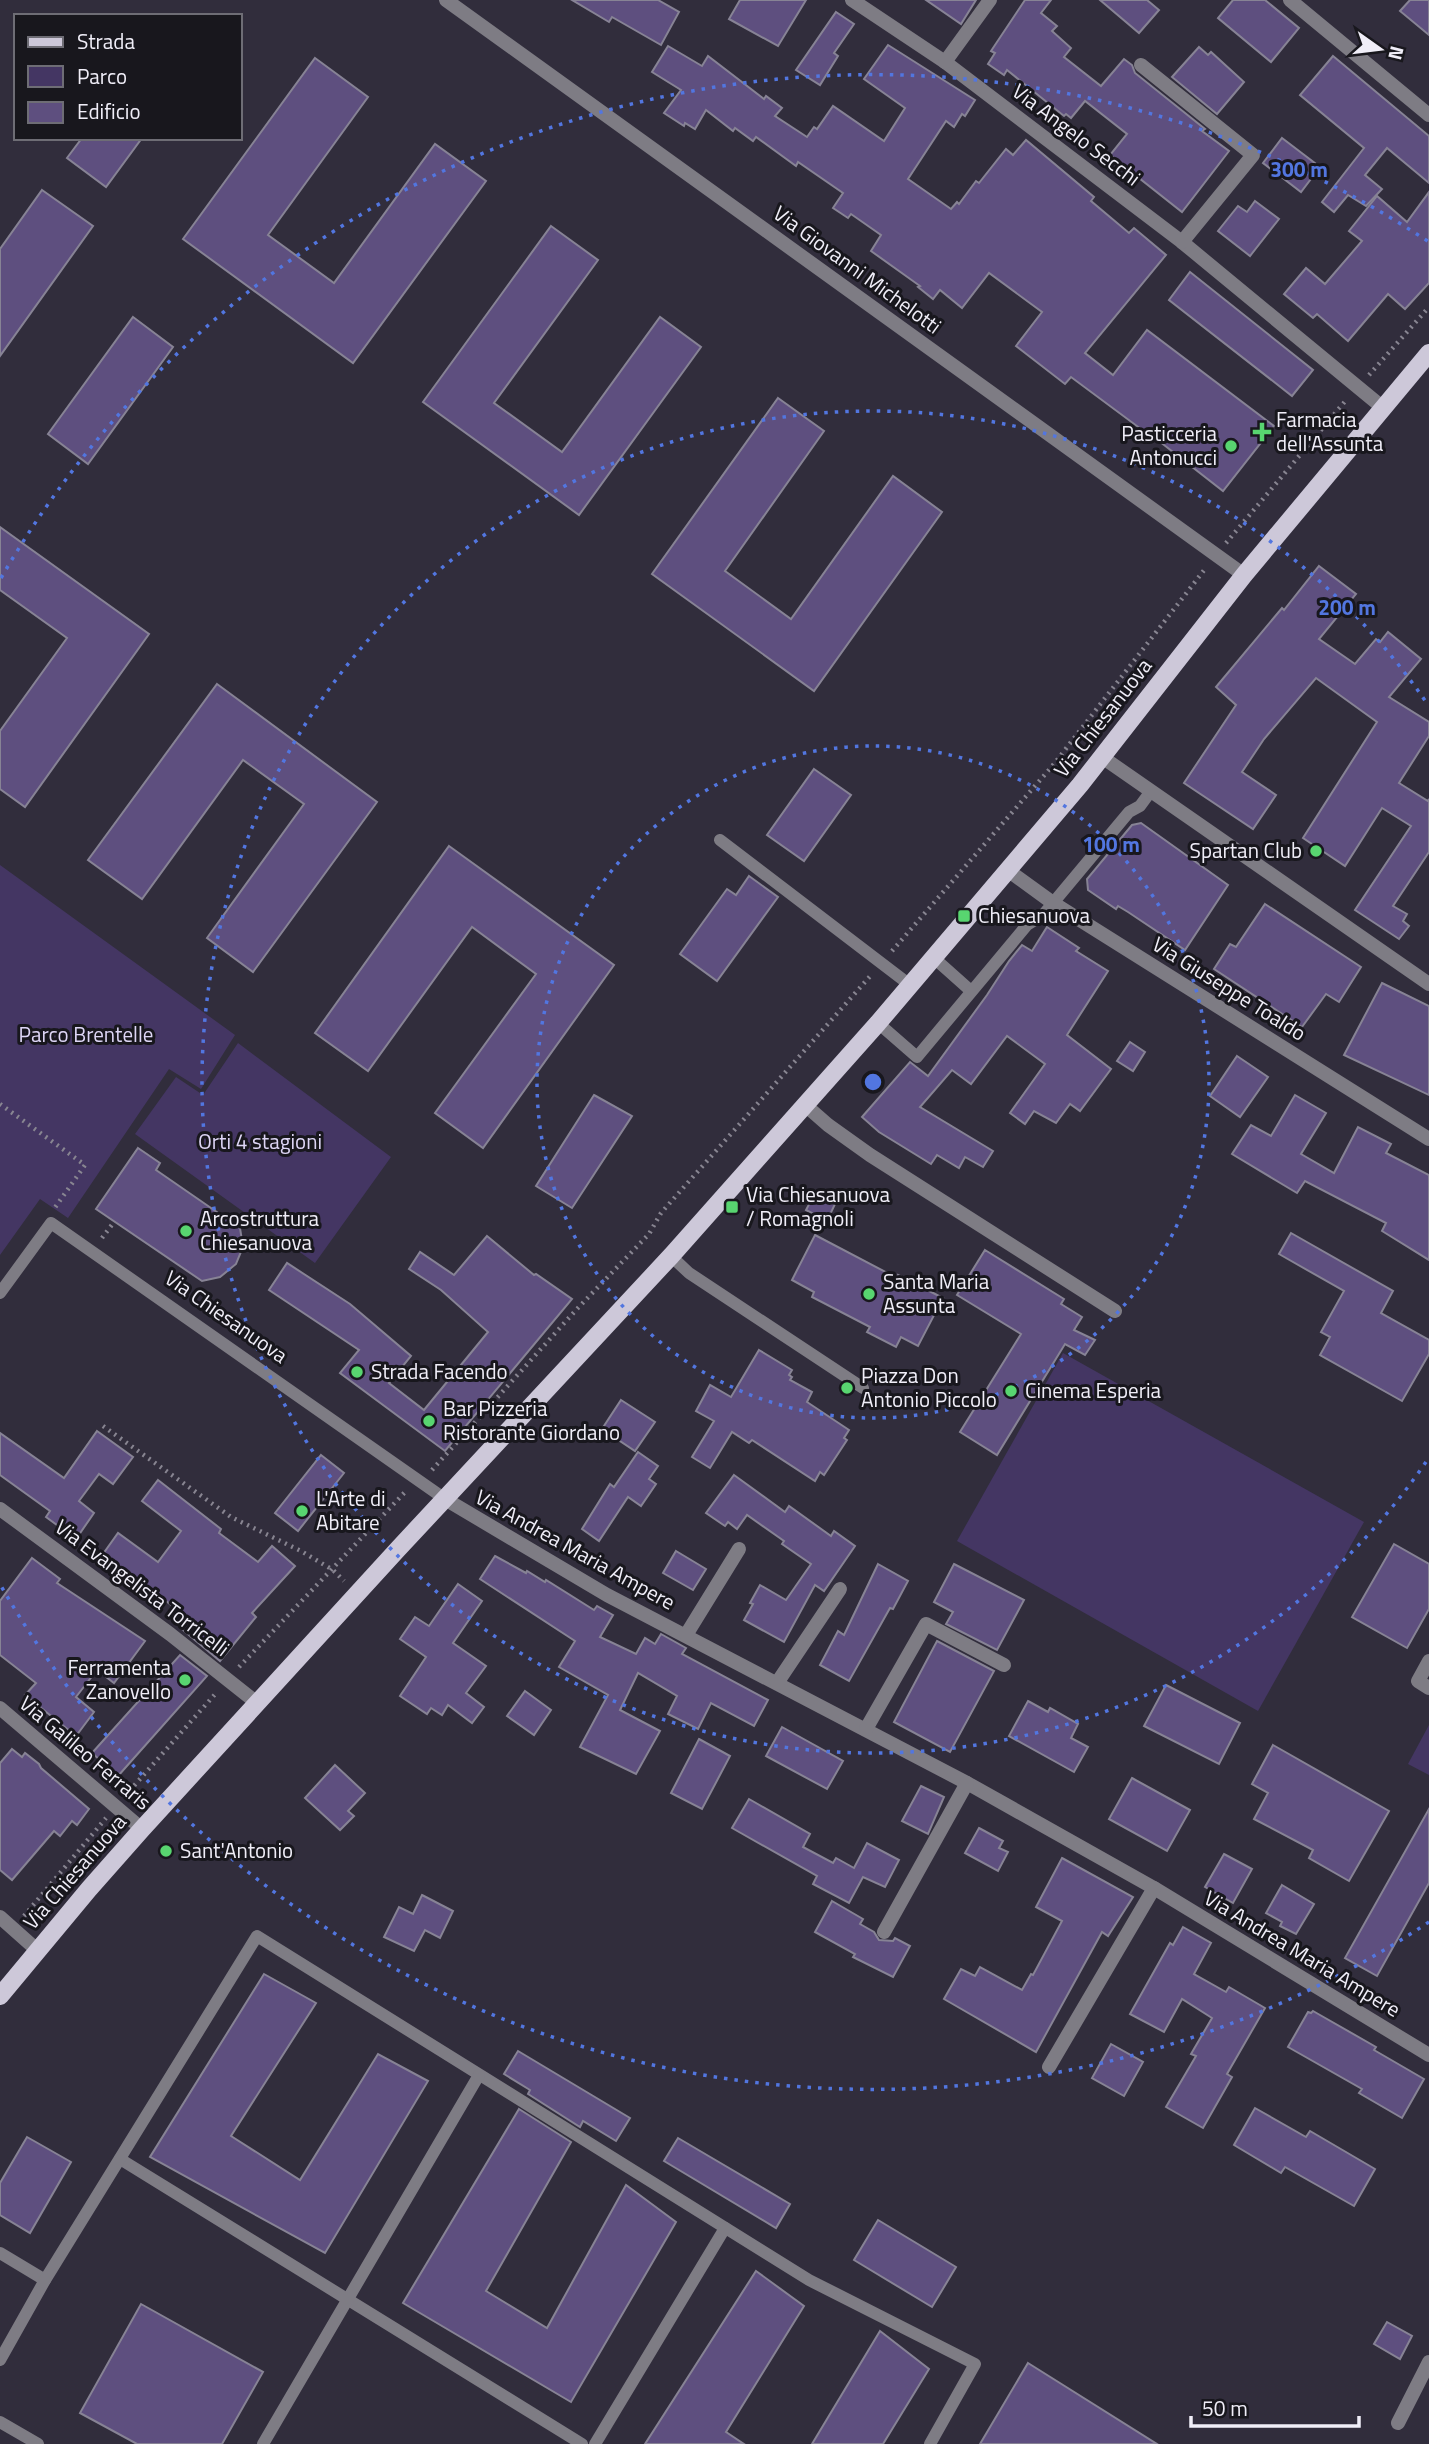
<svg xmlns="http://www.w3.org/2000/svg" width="1429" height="2444" viewBox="0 0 1429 2444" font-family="'Titillium Web',sans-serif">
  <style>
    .green { fill: #443663 }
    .building { fill: #5e4f7f; stroke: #878395; stroke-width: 2 }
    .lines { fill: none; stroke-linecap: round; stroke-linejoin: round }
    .path { stroke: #888591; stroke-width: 4.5; stroke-dasharray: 2 5; stroke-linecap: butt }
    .lane { stroke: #7e7c84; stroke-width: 12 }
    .street { stroke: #7e7c84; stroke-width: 14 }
    .primary { stroke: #cdc8d9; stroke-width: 18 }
    .ring { fill: none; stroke: #5276e0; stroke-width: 3.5; stroke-dasharray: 3.5 7 }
    .poi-dot { fill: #58d570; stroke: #18171d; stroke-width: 2.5 }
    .labels { text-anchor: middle; stroke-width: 6; stroke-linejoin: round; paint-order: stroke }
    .street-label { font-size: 21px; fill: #f0eef8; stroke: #18171d }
    .poi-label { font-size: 21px; fill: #f0eef8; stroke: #18171d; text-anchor: start }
    .park-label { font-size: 21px; fill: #ded6f6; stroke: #18171d }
    .centre { fill: #5276e0; stroke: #18171d; stroke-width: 3.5 }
    .ring-label { font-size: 21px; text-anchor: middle; font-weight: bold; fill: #5276e0; stroke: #18171d; stroke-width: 6; stroke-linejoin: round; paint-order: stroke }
  </style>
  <rect width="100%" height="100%" fill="#312d3c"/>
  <g class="green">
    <path d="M0 865 235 1035 201 1089 169 1069 68 1218 40 1199 0 1255Z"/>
    <path d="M238 1043 391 1157 315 1263 135 1134 176 1077 203 1095Z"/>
    <path d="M1063 1353 1364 1522 1258 1711 957 1541Z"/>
    <path d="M1429 1725V1775L1408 1764Z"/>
  </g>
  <g class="building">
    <path d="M572 0H658L679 12 661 45 612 17 609 22Z"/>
    <path d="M740 0H806L778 46 729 19Z"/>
    <path d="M926 0H976L961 24Z"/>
    <path d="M1025 0H1051L1041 13 1057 26 1052 31 1071 48 1064 57 1101 86 1124 59 1132 65 1135 73 1205 129 1202 131 1229 151 1182 212 1110 155 1127 134 1085 101 1071 118 1066 114 1064 116 1007 70 1004 75 988 64 995 53 991 51Z"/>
    <path d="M1100 0H1147L1159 10 1139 33Z"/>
    <path d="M1233 0H1265L1299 28 1271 62 1218 18Z"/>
    <path d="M1410 0H1429V35L1400 11Z"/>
    <path d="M836 12 854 24 834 53 838 56 820 85 796 70Z"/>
    <path d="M888 45 975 100 965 116 962 114 954 127 946 121 908 179 951 209 957 202 959 204 976 181 979 183 1006 149 1013 155 1026 140 1094 197 1091 201 1129 233 1134 228 1166 255 1085 353 1113 375 1147 330 1274 426 1223 491 1150 434 1149 435 1071 377 1065 384 1016 346 1042 312 989 273 962 308 940 290 933 299 918 287 920 286 871 251 881 235 851 214 848 218 833 208 843 193 798 162 796 166 756 137 753 141 735 128 733 131 706 110 695 129 685 123 684 126 664 113 681 90 652 72 668 46 702 66 708 56 764 99 766 96 782 108 775 116 807 137 814 127 817 129 833 106 884 141 905 108 864 79Z"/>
    <path d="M1199 47 1208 55 1211 52 1244 82 1217 114 1172 77Z"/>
    <path d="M1333 56 1429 136V183L1387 148 1365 175 1382 189 1366 206 1348 195 1334 212 1322 202 1364 148 1300 95Z"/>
    <path d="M315 58 368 97 268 235 334 283 435 144 486 181 353 363 183 239Z"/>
    <path d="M82 138H142L106 187 67 158Z"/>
    <path d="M1282 138 1320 167 1301 192 1263 163Z"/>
    <path d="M42 190 93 226 0 356V249Z"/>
    <path d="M1429 192V283L1405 309 1388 294 1348 341 1317 314 1313 318 1284 294 1306 268 1325 284 1362 241 1349 231 1377 196 1407 222Z"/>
    <path d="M1255 201 1279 219 1250 256 1218 231 1238 206 1247 212Z"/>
    <path d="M551 226 598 260 494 403 562 452 660 317 701 347 579 515 423 402Z"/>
    <path d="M1190 272 1313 370 1292 396 1169 300Z"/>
    <path d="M133 317 173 347 88 464 48 434Z"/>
    <path d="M778 398 824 431 725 571 791 619 893 476 942 512 814 691 652 574Z"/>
    <path d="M0 527 149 634 25 807 0 789V731L67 638 0 590Z"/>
    <path d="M1319 566 1356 594 1319 639 1355 664 1376 639 1380 642 1388 632 1421 659 1389 697 1429 722V736L1399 783 1428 801 1429 799V852L1393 906 1407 914 1403 921 1409 926 1399 939 1355 910 1411 826 1382 808 1345 866 1303 838 1377 722 1316 678 1264 739 1242 772 1276 795 1253 829 1184 783 1236 705 1216 687 1282 608 1284 610Z"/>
    <path d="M217 684 377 802 253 972 207 938 304 804 243 760 142 899 88 860Z"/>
    <path d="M814 769 851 795 804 861 767 835Z"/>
    <path d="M1141 823 1228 885 1185 950 1128 912 1118 906 1116 909 1088 890 1087 879 1132 825Z"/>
    <path d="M449 846 614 965 483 1148 435 1113 536 974 472 927 368 1071 315 1033Z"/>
    <path d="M749 876 778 897 717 981 680 954 727 889 736 895Z"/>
    <path d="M1265 904 1361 967 1339 1002 1326 994 1302 1027 1214 969 1230 944 1236 947Z"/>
    <path d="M1047 927 1079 948 1076 951 1108 971 1067 1035 1111 1069 1080 1111 1070 1104 1056 1123 1034 1111 1025 1124 1010 1113 1045 1064 1007 1036 971 1084 952 1070 920 1107 993 1151 983 1167 965 1157 959 1168 937 1155 931 1164 879 1132 862 1117 910 1062 928 1076 987 995 1009 961 1022 945 1032 951Z"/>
    <path d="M1382 983 1429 1006V1095L1344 1055Z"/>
    <path d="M1130 1042 1145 1052 1133 1071 1117 1061Z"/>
    <path d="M1237 1056 1268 1077 1240 1117 1210 1096Z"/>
    <path d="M594 1095 632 1116 572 1208 536 1186Z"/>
    <path d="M1295 1095 1326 1113 1301 1154 1334 1173 1358 1127 1391 1144 1386 1153 1429 1175V1260L1382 1231 1386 1223 1305 1181 1297 1193 1232 1154 1251 1125 1271 1136Z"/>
    <path d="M138 1148 160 1163 156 1170 240 1228 243 1247 236 1264 220 1277 202 1281 96 1209Z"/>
    <path d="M816 1191 836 1202 827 1221 806 1210Z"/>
    <path d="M1291 1233 1393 1291 1381 1313 1429 1340V1354L1402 1401 1320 1355 1330 1337 1321 1332 1344 1291 1279 1254Z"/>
    <path d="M815 1235 897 1278 898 1275 943 1298 918 1346 901 1337 896 1347 867 1332 870 1327 812 1297 814 1292 792 1280Z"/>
    <path d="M487 1236 534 1275 536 1274 572 1299 445 1451 340 1373 359 1350 269 1290 287 1263 350 1304 411 1356 389 1383 424 1410 488 1332 441 1290 409 1269 420 1252 454 1275Z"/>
    <path d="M985 1250 1064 1299 1061 1304 1082 1317 1074 1330 1095 1340 1085 1355 1065 1344 997 1455 960 1432 1021 1334 957 1295Z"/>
    <path d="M759 1350 792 1370 789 1375 792 1377 790 1380 812 1392 807 1402 849 1430 844 1438 847 1440 824 1475 820 1472 815 1481 752 1440 749 1443 732 1432 710 1468 692 1457 714 1421 696 1411 710 1385 731 1397Z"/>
    <path d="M621 1400 655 1422 635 1451 602 1429Z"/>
    <path d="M97 1431 133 1457 113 1484 99 1474 79 1501 94 1513 76 1539 46 1517 50 1511 0 1475V1433L64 1478Z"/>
    <path d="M638 1452 658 1466 649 1479 656 1484 641 1506 628 1497 599 1541 582 1529 610 1484 614 1487Z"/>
    <path d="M321 1455 344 1473 298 1531 275 1513Z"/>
    <path d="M734 1475 785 1512 789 1506 831 1536 834 1531 855 1546 824 1591 815 1585 784 1642 744 1620 753 1604 750 1603 760 1585 786 1600 811 1564 782 1544 784 1541 747 1515 737 1529 728 1522 725 1526 706 1513Z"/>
    <path d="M158 1480 221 1529 219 1533 258 1562 272 1546 295 1566 252 1613 256 1617 220 1661 182 1629 189 1619 157 1594 153 1598 115 1568 112 1572 98 1561 118 1533 158 1562 181 1531 142 1501Z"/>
    <path d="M1394 1544 1429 1564V1609L1407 1648 1352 1617Z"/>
    <path d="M676 1551 706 1569 693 1590 663 1573Z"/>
    <path d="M495 1556 526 1573 527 1571 545 1582 546 1580 594 1610 597 1606 613 1615 600 1637 636 1654 645 1638 655 1644 661 1634 686 1648 682 1654 768 1700 754 1726 711 1703 698 1729 668 1714 677 1696 638 1673 620 1710 660 1731 636 1774 580 1747 608 1695 559 1667 575 1641 480 1579Z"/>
    <path d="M32 1558 60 1579 57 1583 145 1641 114 1683 97 1670 76 1697 94 1712 76 1736 25 1695 36 1683 0 1655V1601Z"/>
    <path d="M878 1564 908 1581 893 1609 890 1608 849 1681 820 1665 838 1631 844 1635Z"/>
    <path d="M954 1564 1024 1600 997 1650 946 1624 953 1612 934 1602Z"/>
    <path d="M458 1584 482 1601 453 1643 486 1666 466 1693 484 1707 472 1723 448 1705 442 1715 431 1708 427 1714 400 1696 426 1657 400 1639 415 1617 429 1626Z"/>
    <path d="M937 1641 994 1671 950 1752 894 1722Z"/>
    <path d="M180 1655 207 1676 118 1776 92 1753Z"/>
    <path d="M1166 1685 1240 1723 1219 1764 1144 1726Z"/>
    <path d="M525 1691 551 1710 534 1735 507 1716Z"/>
    <path d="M1028 1701 1048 1712 1050 1708 1078 1724 1071 1738 1088 1747 1074 1772 1009 1736Z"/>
    <path d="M782 1727 843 1761 827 1789 766 1756Z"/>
    <path d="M699 1739 730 1756 702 1809 671 1793Z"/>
    <path d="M1273 1745 1389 1811 1349 1881 1309 1858 1313 1850 1254 1819 1268 1793 1252 1784Z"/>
    <path d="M12 1749 22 1757 25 1753 39 1764 41 1768 89 1809 77 1825 72 1821 60 1836 54 1831 12 1880 0 1870V1763Z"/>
    <path d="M335 1765 365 1793 348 1811 354 1816 340 1830 305 1798Z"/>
    <path d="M1132 1778 1190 1810 1167 1851 1109 1819Z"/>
    <path d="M921 1786 944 1797 928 1834 902 1821Z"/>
    <path d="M749 1799 810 1834 803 1847 833 1863 836 1858 854 1868 867 1843 899 1860 885 1887 863 1877 849 1903 813 1884 817 1876 732 1828Z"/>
    <path d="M1429 1809V1883L1377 1976 1345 1958Z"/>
    <path d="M979 1828 1003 1841 999 1848 1008 1852 998 1871 965 1853Z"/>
    <path d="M1224 1854 1252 1869 1233 1903 1205 1887Z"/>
    <path d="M1062 1858 1133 1897 1108 1936 1102 1932 1036 2052 944 1999 961 1969 975 1976 980 1967 1022 1990 1031 1974 1033 1975 1062 1921 1036 1907Z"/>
    <path d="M1282 1885 1314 1904 1296 1934 1280 1926 1282 1922 1266 1913Z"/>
    <path d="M422 1895 453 1911 440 1938 425 1930 414 1951 384 1937 399 1907 413 1914Z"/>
    <path d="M832 1901 863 1919 860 1924 874 1932 879 1940 893 1941 895 1938 910 1946 893 1977 853 1957 855 1954 815 1932Z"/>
    <path d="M1183 1927 1211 1943 1194 1974 1226 1992 1229 1987 1265 2008 1227 2074 1232 2077 1203 2128 1166 2107 1196 2056 1191 2054 1212 2018 1182 1999 1164 2032 1130 2014 1170 1943 1173 1945Z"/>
    <path d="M264 1974 316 2003 231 2136 300 2180 378 2054 428 2081 325 2253 150 2157Z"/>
    <path d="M1313 2011 1376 2047 1374 2050 1424 2079 1402 2118 1359 2093 1362 2089 1288 2047 1308 2012 1311 2013Z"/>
    <path d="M1111 2044 1143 2062 1124 2096 1092 2078Z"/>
    <path d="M518 2051 630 2118 616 2141 583 2121 580 2127 528 2094 530 2090 504 2074Z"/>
    <path d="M1255 2108 1306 2137 1310 2131 1375 2169 1354 2206 1285 2167 1281 2173 1234 2145Z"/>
    <path d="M519 2109 571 2142 486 2291 547 2328 626 2185 676 2222 571 2402 403 2303Z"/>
    <path d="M27 2137 71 2162 30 2233 0 2215V2183Z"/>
    <path d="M678 2138 790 2204 776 2228 664 2161Z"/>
    <path d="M878 2220 956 2267 932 2307 854 2260Z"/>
    <path d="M756 2271 804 2306 726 2432 744 2444H645Z"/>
    <path d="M141 2304 263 2372 222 2444H137L80 2413Z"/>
    <path d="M1387 2322 1412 2336 1400 2359 1374 2344Z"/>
    <path d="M880 2331 929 2369 883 2444H812Z"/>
    <path d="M1028 2363 1157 2444H980Z"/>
  </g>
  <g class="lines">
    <g class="path">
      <path d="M1369 375 1429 307"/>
      <path d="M1226 543 1347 399"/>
      <path d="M892 951 1054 764 1205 569"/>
      <path d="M0 1104 85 1165 54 1209"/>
      <path d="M102 1238 114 1222"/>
      <path d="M103 1426 231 1517 301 1551 333 1570 344 1581"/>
      <path d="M432 1470 576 1310 649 1234 661 1213 872 974"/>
      <path d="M239 1667 406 1491"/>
      <path d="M125 1796 217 1692"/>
      <path d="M24 1916 106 1818"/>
    </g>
    <g class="lane">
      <path d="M720 840 910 985"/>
      <path d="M934 958 971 991"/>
      <path d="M878 1023 917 1057 1027 925 1043 915 1129 812 1140 806 1151 791"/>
      <path d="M671 1256 689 1273 863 1388"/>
      <path d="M0 1293 51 1223 445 1499"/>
      <path d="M120 2159 582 2444"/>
      <path d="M0 2253 45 2280"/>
      <path d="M0 2360 45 2280 257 1936 809 2280 975 2364 930 2444"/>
      <path d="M0 2422 38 2444"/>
      <path d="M263 2444 479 2075"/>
      <path d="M595 2444 725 2228"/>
    </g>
    <g class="street">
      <path d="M446 0 1244 575"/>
      <path d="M852 0 945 62 1182 242 1382 407"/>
      <path d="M1290 0 1429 115"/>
      <path d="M945 62 990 0"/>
      <path d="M1141 65 1253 155 1182 242"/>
      <path d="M1102 757 1429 984"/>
      <path d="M1009 871 1053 903 1429 1139"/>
      <path d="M804 1104 828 1125 870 1155 1115 1311"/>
      <path d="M445 1499 607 1595 967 1783 1154 1888 1429 2055"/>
      <path d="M0 1509 170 1634 257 1703"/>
      <path d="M686 1635 739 1549"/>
      <path d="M1429 1661 1418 1681 1429 1688"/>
      <path d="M777 1683 840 1589"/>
      <path d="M0 1708 142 1829"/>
      <path d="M866 1729 926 1624 1004 1665"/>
      <path d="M0 1917 37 1950"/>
      <path d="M884 1932 967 1783"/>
      <path d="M1049 2067 1154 1888"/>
      <path d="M1398 2423 1429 2362"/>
    </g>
    <path class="primary" d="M0 1996 89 1889 142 1829 398 1549 671 1256 878 1023 1080 785 1244 575 1429 353"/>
  </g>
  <g class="ring">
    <circle cx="873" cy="1082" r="336"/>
    <path d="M1426 1462A671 671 0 1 1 1426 702"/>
    <path d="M1429 1922A1007 1007 0 0 1 1 1586M1 578A1007 1007 0 0 1 1429 242"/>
  </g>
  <g class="poi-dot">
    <path d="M1258.5 421.5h7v7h7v7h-7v7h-7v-7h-7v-7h7z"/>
    <circle cx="1231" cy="446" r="7"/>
    <circle cx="1316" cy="851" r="7"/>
    <rect x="957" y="909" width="14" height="14" rx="3.5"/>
    <rect x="725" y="1200" width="14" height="14" rx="3.5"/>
    <circle cx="186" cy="1231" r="7"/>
    <circle cx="869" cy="1294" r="7"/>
    <circle cx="357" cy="1372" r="7"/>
    <circle cx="847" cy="1388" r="7"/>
    <circle cx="1011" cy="1391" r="7"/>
    <circle cx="429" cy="1421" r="7"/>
    <circle cx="302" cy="1511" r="7"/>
    <circle cx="185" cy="1680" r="7"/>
    <circle cx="166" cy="1851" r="7"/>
  </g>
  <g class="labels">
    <g class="street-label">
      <text transform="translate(1076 135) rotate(37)" y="7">Via Angelo Secchi</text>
      <text transform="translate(857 270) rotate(36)" y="7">Via Giovanni Michelotti</text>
      <text transform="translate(1103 718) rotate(-52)" y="7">Via Chiesanuova</text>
      <text transform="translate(1229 989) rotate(32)" y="7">Via Giuseppe Toaldo</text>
      <text transform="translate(226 1317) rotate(35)" y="7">Via Chiesanuova</text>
      <text transform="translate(575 1550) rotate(29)" y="7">Via Andrea Maria Ampere</text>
      <text transform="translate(142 1588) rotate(37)" y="7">Via Evangelista Torricelli</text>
      <text transform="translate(85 1753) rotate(40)" y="7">Via Galileo Ferraris</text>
      <text transform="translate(75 1872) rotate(-49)" y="7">Via Chiesanuova</text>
      <text transform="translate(1302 1954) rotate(31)" y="7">Via Andrea Maria Ampere</text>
    </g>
    <g class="poi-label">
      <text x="1276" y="427">Farmacia<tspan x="1276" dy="24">dell'Assunta</tspan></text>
      <text x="1217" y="441" text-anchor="end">Pasticceria<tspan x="1217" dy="24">Antonucci</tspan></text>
      <text x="1302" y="858" text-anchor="end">Spartan Club</text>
      <text x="978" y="923">Chiesanuova</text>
      <text x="746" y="1202">Via Chiesanuova<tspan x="746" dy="24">/ Romagnoli</tspan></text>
      <text x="200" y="1226">Arcostruttura<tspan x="200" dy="24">Chiesanuova</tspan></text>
      <text x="883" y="1289">Santa Maria<tspan x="883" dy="24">Assunta</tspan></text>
      <text x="371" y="1379">Strada Facendo</text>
      <text x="861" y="1383">Piazza Don<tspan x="861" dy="24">Antonio Piccolo</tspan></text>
      <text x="1025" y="1398">Cinema Esperia</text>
      <text x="443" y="1416">Bar Pizzeria<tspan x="443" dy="24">Ristorante Giordano</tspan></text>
      <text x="316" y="1506">L'Arte di<tspan x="316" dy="24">Abitare</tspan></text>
      <text x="171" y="1675" text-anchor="end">Ferramenta<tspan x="171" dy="24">Zanovello</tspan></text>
      <text x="180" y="1858">Sant'Antonio</text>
    </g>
    <g class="park-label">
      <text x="86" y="1042">Parco Brentelle</text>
      <text x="260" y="1149">Orti 4 stagioni</text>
    </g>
  </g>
  <circle cx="873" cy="1082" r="10" class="centre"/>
  <g class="ring-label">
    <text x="1299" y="177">300 m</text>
    <text x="1347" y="615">200 m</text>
    <text x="1111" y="852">100 m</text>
  </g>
  <rect x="14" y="14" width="228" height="126" fill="#18171d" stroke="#6e6d75" stroke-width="2"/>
  <rect x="28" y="37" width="35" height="10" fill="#cdc8d9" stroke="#6e6d75" stroke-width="2"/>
  <text x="77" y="49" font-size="21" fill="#f0eef8">Strada</text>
  <rect x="28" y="66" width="35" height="21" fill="#443663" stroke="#6e6d75" stroke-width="2"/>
  <text x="77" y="84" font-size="21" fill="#f0eef8">Parco</text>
  <rect x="28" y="102" width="35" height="21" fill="#5e4f7f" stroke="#6e6d75" stroke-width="2"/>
  <text x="77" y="119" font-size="21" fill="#f0eef8">Edificio</text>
  <g transform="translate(1380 49) rotate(104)" stroke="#18171d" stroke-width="5" paint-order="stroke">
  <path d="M0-5L12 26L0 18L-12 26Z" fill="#f0eef8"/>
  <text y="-10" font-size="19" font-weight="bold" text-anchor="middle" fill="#f0eef8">N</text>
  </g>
  <path d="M1191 2416v10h168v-10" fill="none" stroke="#f0eef8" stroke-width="3.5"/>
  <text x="1202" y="2416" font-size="21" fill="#f0eef8" stroke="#18171d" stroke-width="5" paint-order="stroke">50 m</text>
</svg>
